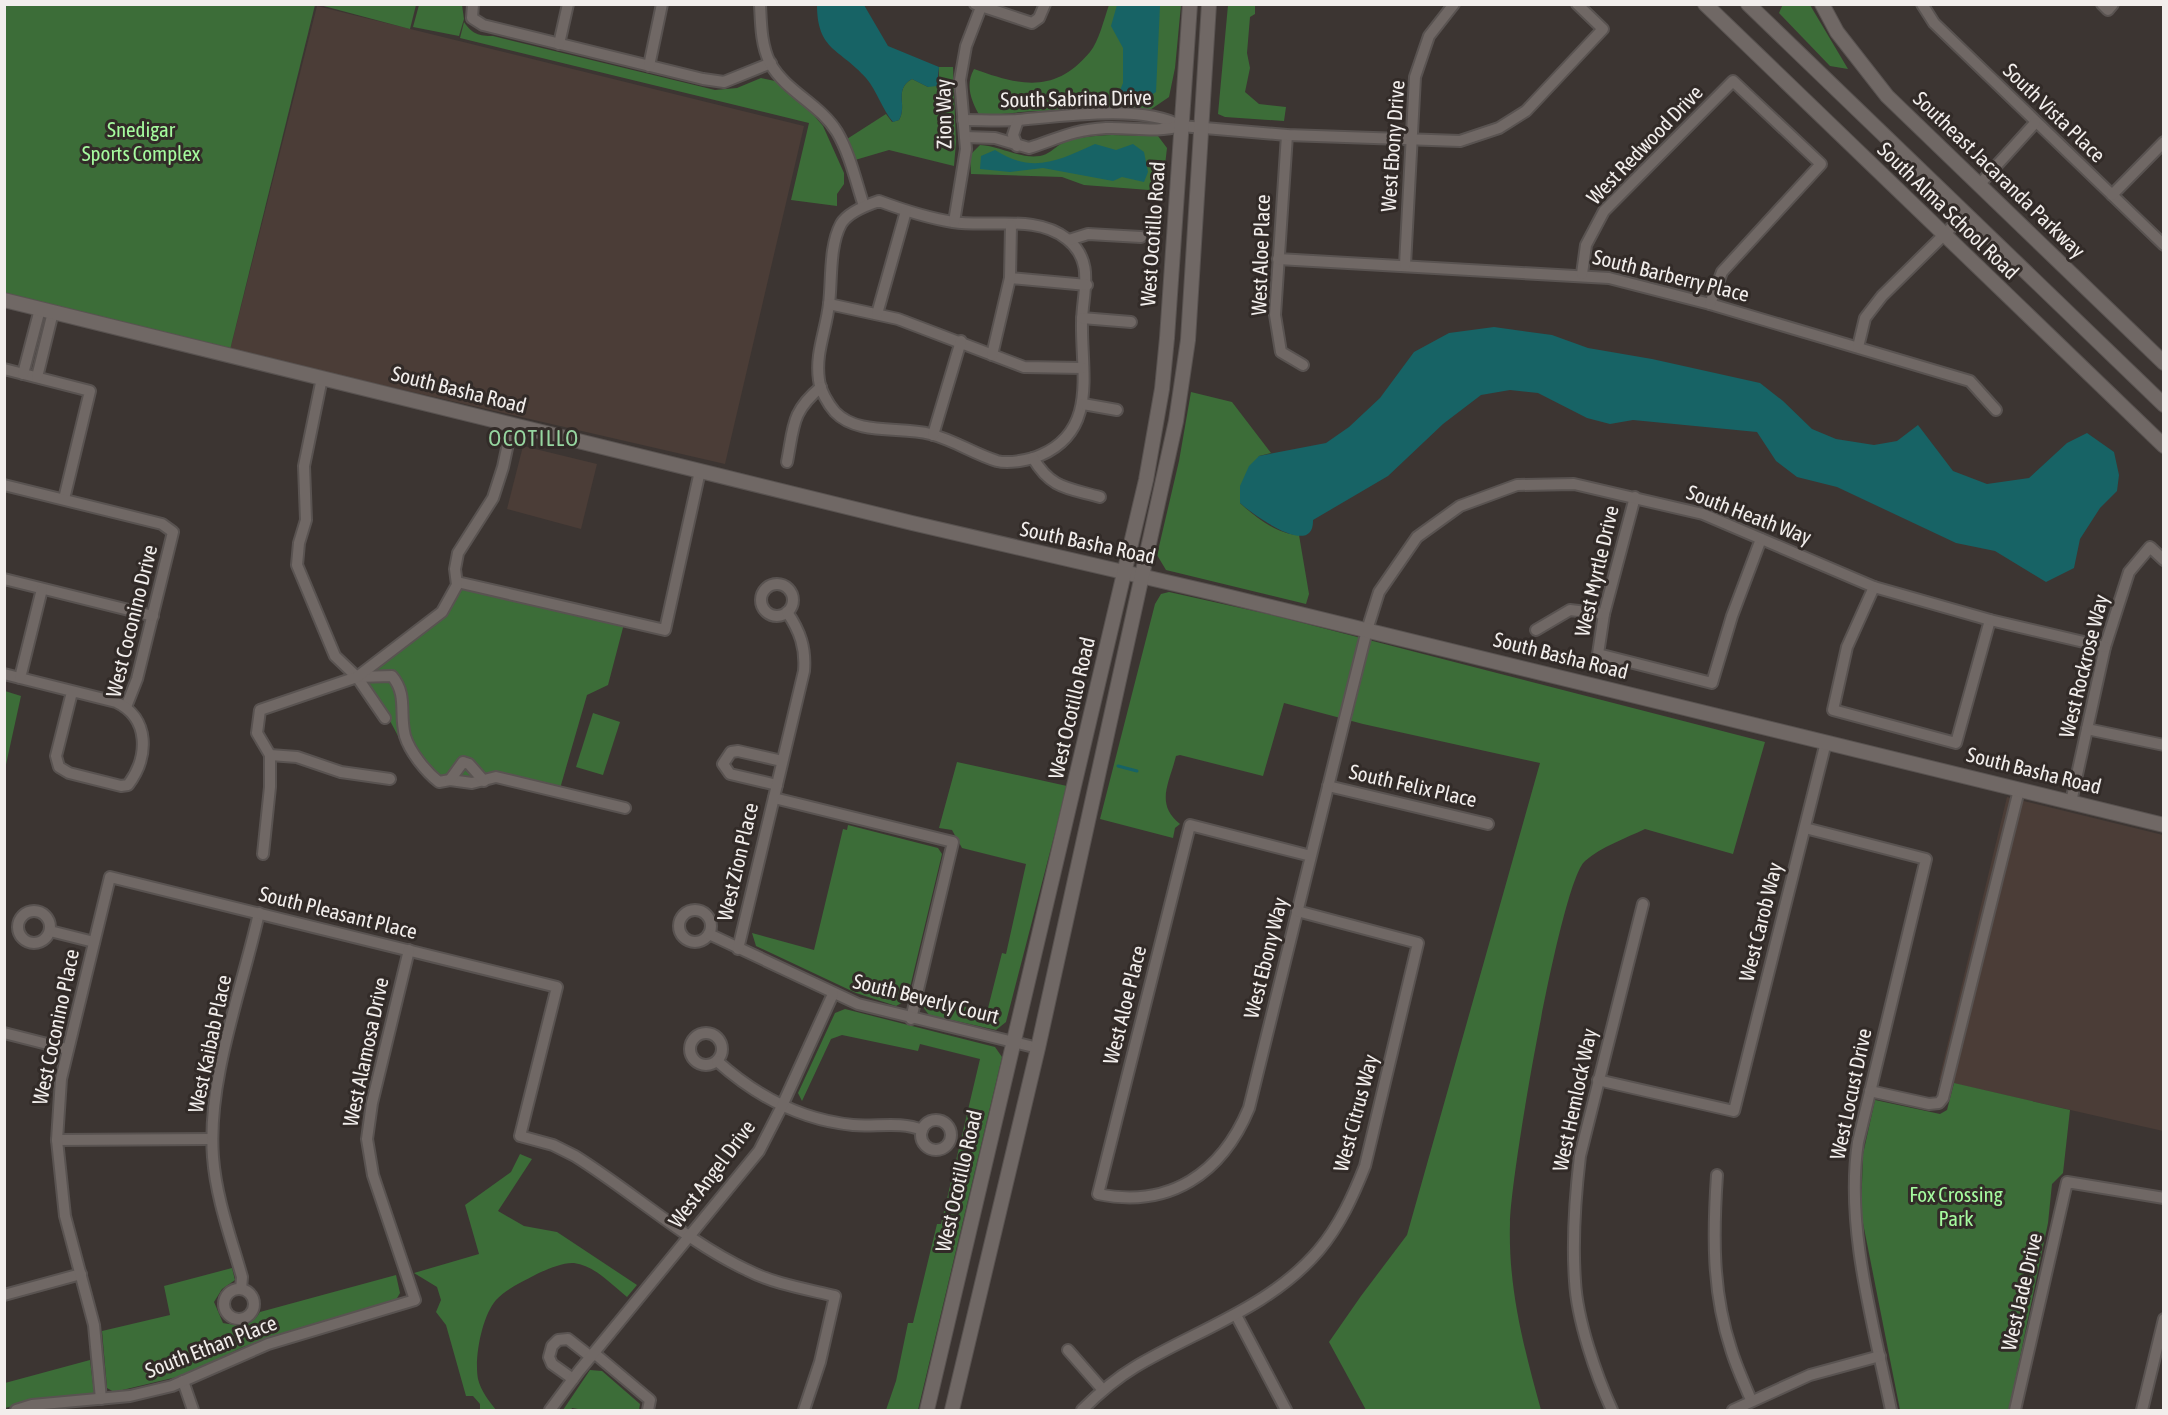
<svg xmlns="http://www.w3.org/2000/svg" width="2168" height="1415" viewBox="0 0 2168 1415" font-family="'Asap Condensed',sans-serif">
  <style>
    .built { fill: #4b3d37 }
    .green { fill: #3c6d38 }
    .water { fill: #176365 }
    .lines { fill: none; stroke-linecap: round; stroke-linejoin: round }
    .stream { stroke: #176365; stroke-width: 3 }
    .street-casing { stroke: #595351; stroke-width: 14 }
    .secondary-casing { stroke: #595351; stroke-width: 16 }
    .street { stroke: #706865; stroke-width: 10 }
    .secondary { stroke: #706865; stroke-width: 14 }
    .labels { text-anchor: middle; stroke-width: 6; stroke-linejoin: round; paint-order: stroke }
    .street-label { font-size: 21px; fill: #f2eeec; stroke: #322b28 }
    .park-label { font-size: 21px; fill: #a5fa9e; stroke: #322b28 }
    .neighbourhood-label { font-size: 22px; letter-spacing: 1.5px; fill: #96d6a0; stroke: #322b28 }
  </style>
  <rect width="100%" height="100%" fill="#3c3532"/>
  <g class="built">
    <path d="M317 6 804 126 725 464 230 350Z"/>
    <path d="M523 446 597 464 581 529 507 509Z"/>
    <path d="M2007 797 2163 835V1131L1939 1080Z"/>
  </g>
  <g class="green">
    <path d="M1783 4 1810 5 1848 69 1830 66 1779 13Z"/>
    <path d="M5 5H315L230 350 5 294Z"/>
    <path d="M320 5 416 4V5L410 29Z"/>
    <path d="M419 5H462L464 19 459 36 413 27Z"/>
    <path d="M1109 5H1181L1175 68 1169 97 1150 110 1033 111 980 116C971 101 965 85 974 69 1019 85 1054 95 1090 52 1099 41 1104 19 1109 5Z"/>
    <path d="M1228 5H1255V14L1250 17 1247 53 1250 68 1245 92 1259 104 1286 107 1284 121 1225 117 1218 114Z"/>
    <path d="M464 22C472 34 479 36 493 36L715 90 737 88 761 78 775 81 811 112 823 126 844 173V184L837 194V206L791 200 809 123 460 38Z"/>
    <path d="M939 67H953L956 142 954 166 889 150 855 160 847 139 886 114 892 122 899 120C908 105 893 90 912 79L928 87 939 77Z"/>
    <path d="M1112 135 1158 136 1167 148 1162 191 1084 185 1062 177 971 174 970 155 980 145C1001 146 1019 159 1040 156 1048 155 1054 148 1061 144 1077 136 1094 136 1112 135Z"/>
    <path d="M1191 392 1232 402 1271 453 1259 456 1240 503C1255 517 1278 535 1299 535L1309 594 1306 604 1166 570 1157 555 1179 461Z"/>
    <path d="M457 582 625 620 608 685 587 695 559 792 496 777 439 782 408 755 388 717 357 674 442 612Z"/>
    <path d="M1169 592 1272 615 1765 742 1733 854 1645 829C1626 838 1601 847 1585 861 1560 883 1510 1178 1510 1223 1508 1289 1524 1348 1541 1410H1366L1329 1342 1361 1296 1407 1235 1540 763 1363 724 1284 703 1263 776 1180 755 1176 756C1169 784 1155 804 1180 824L1175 828 1173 838 1100 819 1155 604 1161 594Z"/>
    <path d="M5 691 21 696 5 769 4 691Z"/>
    <path d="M593 713 620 722 603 775 576 767Z"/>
    <path d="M957 762 1067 786 1006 1022 996 1030 929 1015 923 1007 924 997 987 1012 1002 953 1006 954 1026 864 962 848 952 830 939 828Z"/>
    <path d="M848 825 938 848 942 854 907 1000 896 1006 856 993 756 946 752 933 814 950 843 829 847 830Z"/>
    <path d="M845 1009 995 1047 1002 1057 918 1410H886L896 1381 908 1323H913L937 1224H941L980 1059 920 1044 918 1051 842 1035 831 1039 802 1101 798 1093 835 1013Z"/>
    <path d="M1954 1083 2070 1110 2063 1173 2052 1184 2048 1223 2009 1410H1900L1861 1213 1863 1154 1875 1100 1940 1114 1947 1110Z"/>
    <path d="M520 1154 532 1159 498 1211 524 1226 557 1232 637 1285 627 1297C611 1284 595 1266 574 1263 563 1262 545 1270 535 1275 522 1282 506 1289 496 1300 482 1316 474 1358 478 1379 481 1391 489 1401 496 1410H480V1404L473 1396H466L446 1325 436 1312 441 1300 437 1287 414 1273 479 1254 465 1205 511 1172Z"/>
    <path d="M232 1268 235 1280 222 1289 214 1302 223 1323C239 1326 251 1327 260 1312L396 1275 400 1293 396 1300 243 1347 185 1375 114 1392 107 1388 102 1331 170 1315 164 1286Z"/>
    <path d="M90 1360 94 1393 40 1399 5 1408V1383Z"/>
    <path d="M590 1370 602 1371 640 1404 639 1410H584L572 1408 571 1410H563Z"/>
  </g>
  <g class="water">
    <path d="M817 5H864L888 46 939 67 937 86 928 87 912 79C893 90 908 105 899 120L893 122C882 109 877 91 866 78 841 49 817 51 817 5Z"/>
    <path d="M1117 5H1160L1156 92 1143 101 1132 97 1123 101 1119 93 1123 83V48L1111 26Z"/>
    <path d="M1095 144 1116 150 1133 144 1144 152 1148 172 1144 182 1122 177 1113 181 1043 168 1010 172 980 169 981 156 995 150C1032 174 1058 161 1095 144Z"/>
    <path d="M1494 327 1552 335 1588 348 1652 359 1760 383 1783 401 1812 429 1836 439 1874 445 1897 441 1918 425 1953 471 1987 484 2029 478 2067 443 2087 433 2114 452 2119 475 2117 491 2100 508 2080 539 2074 568 2046 582 1995 551 1956 543 1837 487 1797 477 1776 461 1757 432 1633 420 1610 424 1587 418 1538 393 1510 390 1481 395 1443 424 1388 476 1313 520C1314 560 1251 513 1240 503V486L1249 466 1259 456 1326 443 1349 427 1380 398 1414 352 1449 333Z"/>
  </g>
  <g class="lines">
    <path class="stream" d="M1118 766 1137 771"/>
    <g class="street-casing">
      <g id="street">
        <path d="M473 4 472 18 483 25 703 79 724 82 771 63"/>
        <path d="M760 4C761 24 761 45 770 63 786 92 820 104 837 132 850 154 856 182 864 206"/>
        <path d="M975 4 1032 23 1039 18 1045 4"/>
        <path d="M1922 4 1934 23 2164 245"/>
        <path d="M2102 4 2108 10 2113 4"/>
        <path d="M559 44 568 4"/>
        <path d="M649 66 662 4"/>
        <path d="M963 120C981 120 1000 121 1018 120 1062 116 1143 104 1181 126"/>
        <path d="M1287 135 1275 315 1281 352 1303 365"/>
        <path d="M965 137 995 138 1029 148C1060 138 1072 130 1106 128 1132 127 1156 133 1181 126L1287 135 1460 141 1499 128 1526 111 1603 29 1577 4"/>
        <path d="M1017 146 1013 135 1018 120"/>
        <path d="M1979 185 2035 123"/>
        <path d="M2112 195 2164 142"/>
        <path d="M879 201C903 210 928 218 953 222 990 228 1036 214 1067 239 1096 262 1082 293 1082 323 1081 372 1098 430 1041 455 1030 460 1009 464 997 461 974 454 954 440 930 434 901 426 858 436 835 412 828 404 820 390 819 380 815 353 826 331 829 304 832 280 829 246 841 224 848 212 867 205 879 201Z"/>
        <path d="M954 222 966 149 960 80 966 46 981 7"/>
        <path d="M1069 240 1088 234 1141 237"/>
        <path d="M1278 259 1609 278 1710 304 1970 381 1996 410"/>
        <path d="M1405 265 1415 77 1429 36 1454 4"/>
        <path d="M1582 274 1586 245 1604 211 1733 81 1821 164 1722 272 1710 304"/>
        <path d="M1010 278 1087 285"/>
        <path d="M829 304 898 319 1024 367 1083 368"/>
        <path d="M877 314 906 211"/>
        <path d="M1082 318 1131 322"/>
        <path d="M1858 347 1865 318 1882 296 1965 214"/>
        <path d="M992 355 1010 278 1011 225"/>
        <path d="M4 369 90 391 64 499"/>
        <path d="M23 374 40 309"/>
        <path d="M37 377 53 312"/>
        <path d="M322 378 304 466 306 520 299 543 297 565 335 656 357 677 385 718"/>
        <path d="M1083 404 1117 410"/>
        <path d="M933 435 961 341"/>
        <path d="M1033 458C1051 489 1068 488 1100 497"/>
        <path d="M787 462C794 426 791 412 821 387"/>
        <path d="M4 485 162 524 173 532 137 679 126 707"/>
        <path d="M1635 497 1604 614 1598 654 1712 683 1732 616 1761 539"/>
        <path d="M4 579 153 616"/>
        <path d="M457 582 665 630 700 471"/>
        <circle cx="777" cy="600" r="16"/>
        <path d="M1874 587 1847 647 1833 710 1956 743 1990 620"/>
        <path d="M1536 630 1570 610 1604 614"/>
        <path d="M4 674 116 702C150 718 149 757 128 785L121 786 69 773 59 767 56 756 72 692"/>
        <path d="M357 677 392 676C408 695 399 713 405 736 410 752 426 772 439 782L450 780 472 783 496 777 625 808"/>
        <path d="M20 678 42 589"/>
        <path d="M2087 729 2164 745"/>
        <path d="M270 755 297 757 341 772 390 779"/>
        <path d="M450 780 463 762 469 764 484 781"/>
        <path d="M777 785 730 774 723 764 731 752 738 751 782 761"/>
        <path d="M1328 786 1488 824"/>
        <path d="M774 798 953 842 911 1019"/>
        <path d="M2071 802 2105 647 2129 572 2150 547 2164 560"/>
        <path d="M1805 828 1926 859 1858 1142C1845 1228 1874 1326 1891 1410"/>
        <path d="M263 854 270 787V755L257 733 260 710 357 677 442 612 457 585 455 569 458 553 493 498 503 467 512 425"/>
        <path d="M1311 856 1190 825 1098 1194C1170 1209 1222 1173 1249 1108 1288 948 1327 789 1367 630L1379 592 1417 537 1460 506 1517 485 1574 484 1703 514 1874 587 1990 620 2105 647"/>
        <circle cx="695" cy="926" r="16"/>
        <circle cx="34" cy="927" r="16"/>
        <path d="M50 931 94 942"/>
        <path d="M709 934 858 1004 1038 1048"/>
        <path d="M738 949 804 671C806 648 800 631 787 612"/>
        <circle cx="706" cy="1049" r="16"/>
        <path d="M4 1033 67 1049"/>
        <path d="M717 1061C756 1096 800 1120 853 1125 876 1127 901 1121 922 1130"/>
        <path d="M1598 1080 1734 1111 1826 742"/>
        <path d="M1870 1091 1929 1104 1939 1103 1943 1098 2019 790"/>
        <circle cx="936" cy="1135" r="15"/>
        <path d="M57 1140 212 1139"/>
        <path d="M1717 1175C1713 1234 1712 1292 1731 1349 1736 1366 1744 1383 1751 1400"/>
        <circle cx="239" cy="1304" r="15"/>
        <path d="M241 1289 242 1277C231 1238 216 1198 213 1157 207 1080 242 989 259 913"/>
        <path d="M4 1295 81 1274"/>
        <path d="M1236 1315 1286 1410"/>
        <path d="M1068 1350 1103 1390"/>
        <path d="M594 1353 650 1400 648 1410"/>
        <path d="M573 1379 552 1364 549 1357 552 1346 558 1340 568 1339 591 1357"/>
        <path d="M183 1381 193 1410"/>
        <path d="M101 1399 94 1325 65 1216 57 1140 61 1079 110 877 557 987 520 1136 553 1145 575 1156C631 1191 689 1243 747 1270 774 1284 806 1289 835 1296L820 1362 804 1410"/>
        <path d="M16 1410 32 1405 130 1396 172 1386 268 1344 415 1300 373 1175 367 1139 372 1103 409 950"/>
        <path d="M550 1410 579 1371 759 1151 782 1106 833 994"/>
        <path d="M1082 1410C1098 1394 1115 1379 1135 1367 1197 1330 1271 1307 1319 1250 1340 1225 1353 1196 1365 1166L1418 943 1297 911"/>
        <path d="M1612 1410C1596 1375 1577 1320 1575 1281 1572 1239 1575 1198 1580 1156L1643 904"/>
        <path d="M1733 1410 1810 1375 1880 1356"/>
        <path d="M2015 1410 2067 1182 2164 1198"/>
        <path d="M2142 1410 2164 1319"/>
      </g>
    </g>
    <g class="secondary-casing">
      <g id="secondary">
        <path d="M1705 4 2164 446"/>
        <path d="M1748 4 2164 405"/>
        <path d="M1822 4 1837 32 1887 96 2164 363"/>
        <path d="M4 300 912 523 1214 593 2164 825"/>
        <path d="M927 1410 1146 480 1162 389 1167 338 1190 4"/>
        <path d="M952 1410 1038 1048 1176 421 1188 340 1209 4"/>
      </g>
    </g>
    <use href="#street" class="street"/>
    <use href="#secondary" class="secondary"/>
  </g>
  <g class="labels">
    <g class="street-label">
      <text transform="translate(1076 99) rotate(-1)" y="7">South Sabrina Drive</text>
      <text transform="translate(2054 113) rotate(44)" y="7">South Vista Place</text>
      <text transform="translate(944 114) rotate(-91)" y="7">Zion Way</text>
      <text transform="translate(1645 145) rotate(-46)" y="7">West Redwood Drive</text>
      <text transform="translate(1393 146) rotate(-86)" y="7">West Ebony Drive</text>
      <text transform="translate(1999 175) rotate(44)" y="7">Southeast Jacaranda Parkway</text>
      <text transform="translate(1948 211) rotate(44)" y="7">South Alma School Road</text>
      <text transform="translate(1153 234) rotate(-86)" y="7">West Ocotillo Road</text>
      <text transform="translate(1261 255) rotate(-88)" y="7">West Aloe Place</text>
      <text transform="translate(1671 276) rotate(14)" y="7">South Barberry Place</text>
      <text transform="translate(459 390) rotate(14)" y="7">South Basha Road</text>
      <text transform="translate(1749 515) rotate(21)" y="7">South Heath Way</text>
      <text transform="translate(1088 543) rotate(12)" y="7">South Basha Road</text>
      <text transform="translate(1597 571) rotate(-77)" y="7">West Myrtle Drive</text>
      <text transform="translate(132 621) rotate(-76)" y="7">West Coconino Drive</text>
      <text transform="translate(1561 656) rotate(14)" y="7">South Basha Road</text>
      <text transform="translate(2084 666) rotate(-76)" y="7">West Rockrose Way</text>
      <text transform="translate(1072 708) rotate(-77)" y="7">West Ocotillo Road</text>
      <text transform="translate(2034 771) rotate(14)" y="7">South Basha Road</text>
      <text transform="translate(1413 786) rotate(13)" y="7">South Felix Place</text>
      <text transform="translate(738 862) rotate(-77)" y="7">West Zion Place</text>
      <text transform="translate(338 913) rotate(14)" y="7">South Pleasant Place</text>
      <text transform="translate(1761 922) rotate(-76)" y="7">West Carob Way</text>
      <text transform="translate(1266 958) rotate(-76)" y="7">West Ebony Way</text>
      <text transform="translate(926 999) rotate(14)" y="7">South Beverly Court</text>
      <text transform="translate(1125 1005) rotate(-76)" y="7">West Aloe Place</text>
      <text transform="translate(56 1027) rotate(-78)" y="7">West Coconino Place</text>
      <text transform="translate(210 1044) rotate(-78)" y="7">West Kaibab Place</text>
      <text transform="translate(366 1052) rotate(-78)" y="7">West Alamosa Drive</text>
      <text transform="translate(1851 1094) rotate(-78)" y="7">West Locust Drive</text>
      <text transform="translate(1575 1100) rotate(-78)" y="7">West Hemlock Way</text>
      <text transform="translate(1356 1113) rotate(-75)" y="7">West Citrus Way</text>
      <text transform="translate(712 1174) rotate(-53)" y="7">West Angel Drive</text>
      <text transform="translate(959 1181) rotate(-77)" y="7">West Ocotillo Road</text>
      <text transform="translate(2022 1292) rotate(-77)" y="7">West Jade Drive</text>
      <text transform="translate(211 1347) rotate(-21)" y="7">South Ethan Place</text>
    </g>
    <g class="park-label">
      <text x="141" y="137">Snedigar<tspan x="141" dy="24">Sports Complex</tspan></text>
      <text x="1956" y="1202">Fox Crossing<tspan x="1956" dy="24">Park</tspan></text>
    </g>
    <g class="neighbourhood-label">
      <text x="534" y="446">OCOTILLO</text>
    </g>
  </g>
  <rect width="2168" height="1415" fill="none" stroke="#f2eeec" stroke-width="12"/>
</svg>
